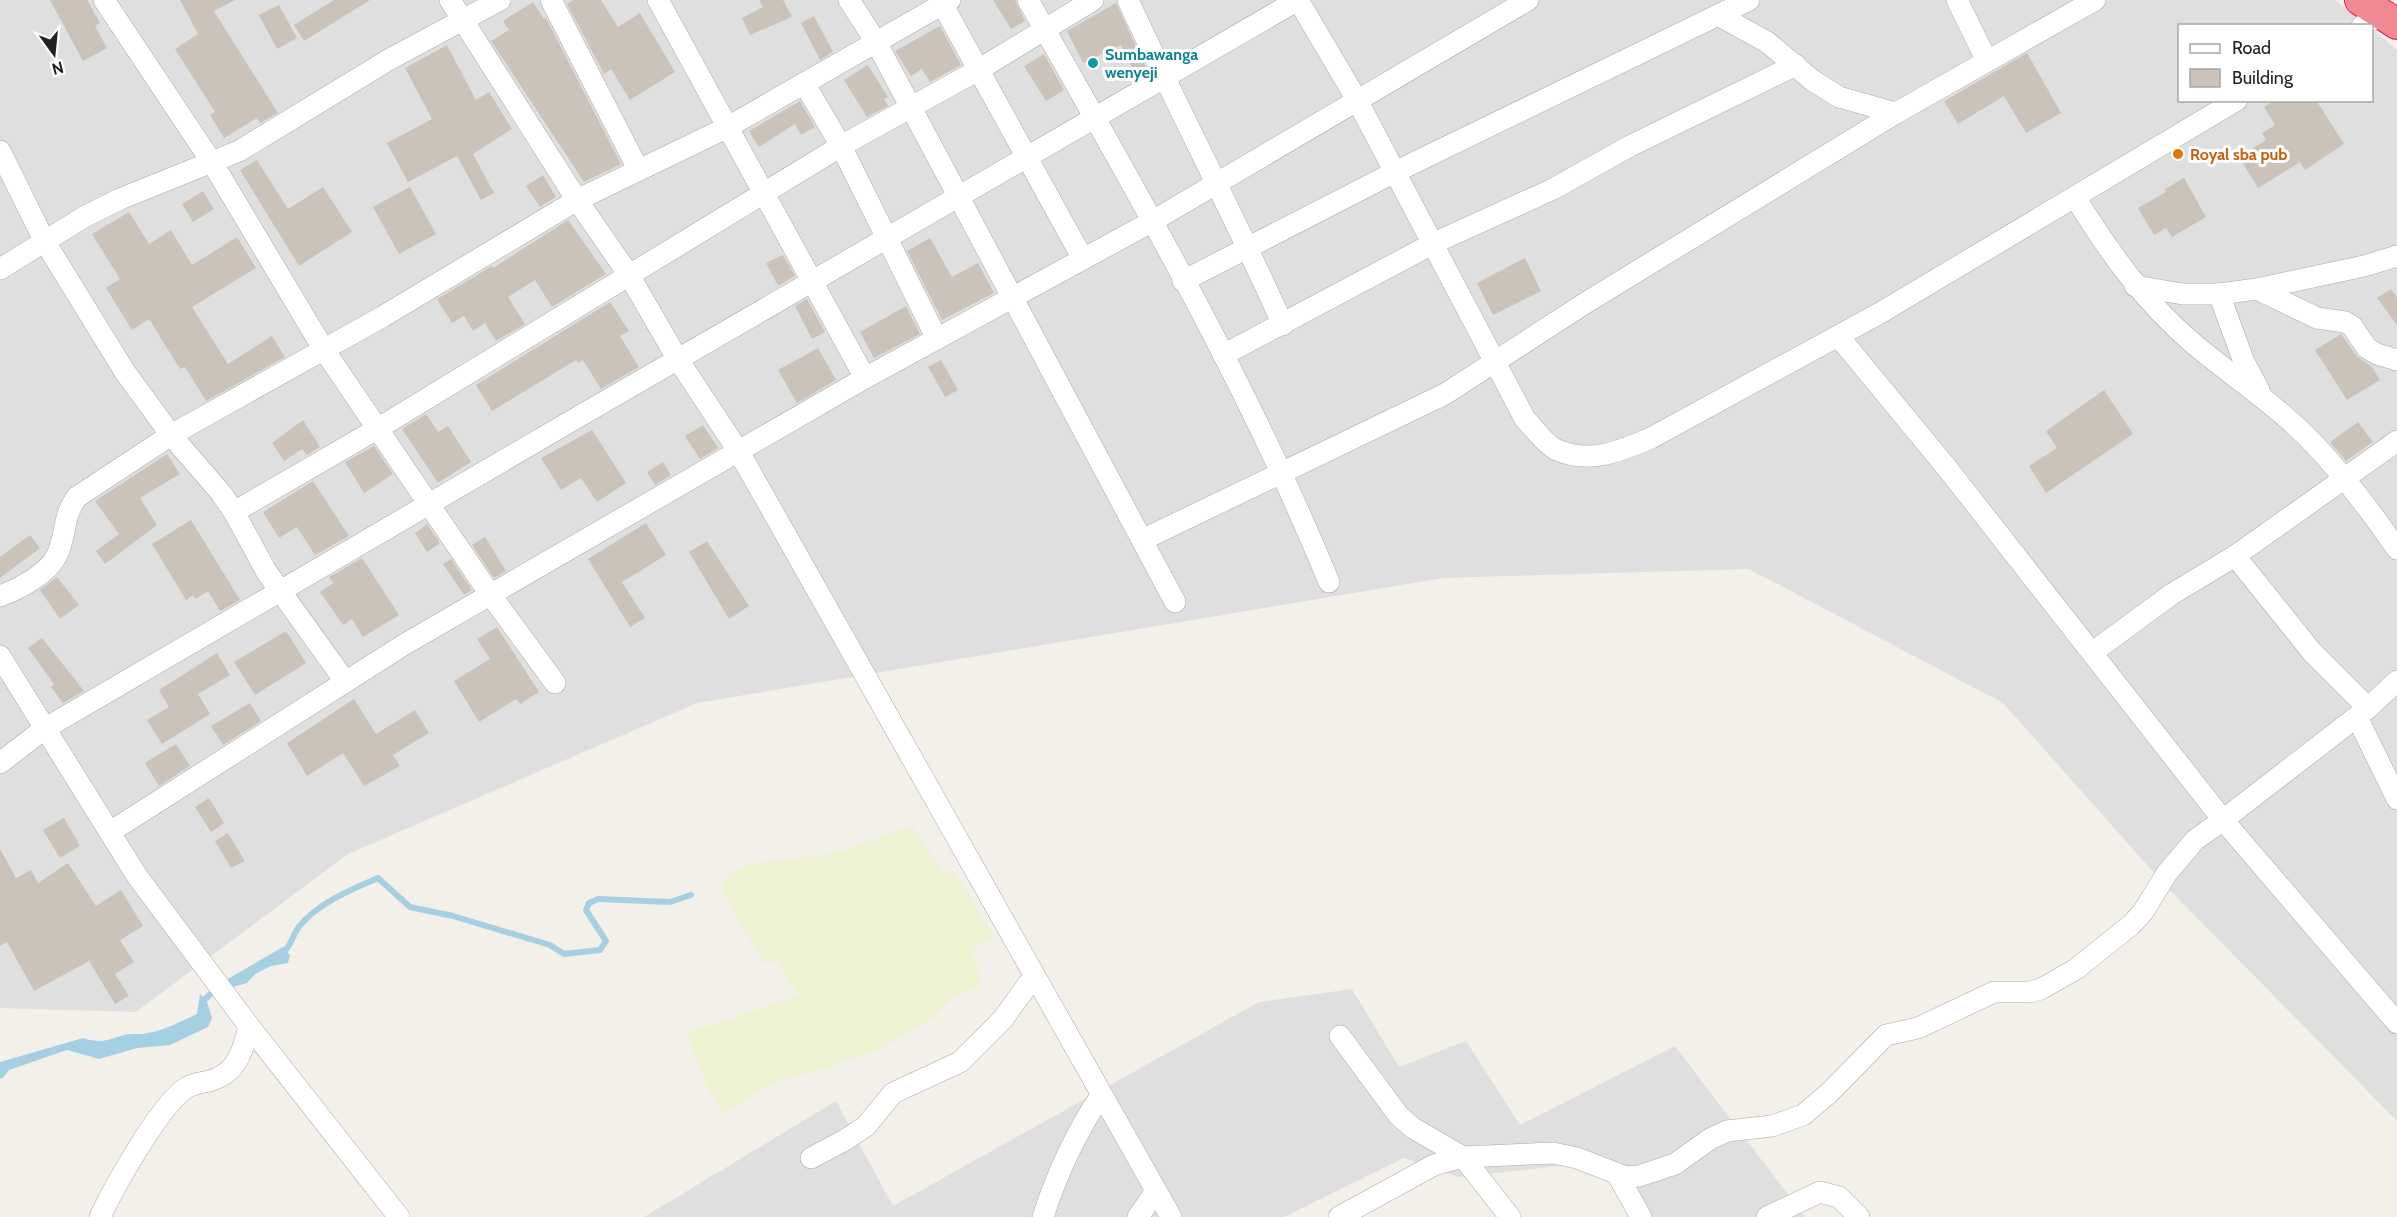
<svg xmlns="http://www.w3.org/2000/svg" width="2397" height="1217" viewBox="0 0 2397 1217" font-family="Cabin,sans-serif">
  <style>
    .residential { fill: #e0dfdf }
    .farmland { fill: #edf2d2 }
    .water { fill: #a5d0e3 }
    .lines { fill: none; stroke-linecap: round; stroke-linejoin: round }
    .stream { stroke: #a5d0e3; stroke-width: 6 }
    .building { fill: #cbc3ba }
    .minor-casing { stroke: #a9a9a9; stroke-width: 22 }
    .highway-casing { stroke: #ea1b50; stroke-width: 32 }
    .minor { stroke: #fff; stroke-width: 21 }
    .highway { stroke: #ef8a94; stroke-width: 30 }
    .culture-dot { fill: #0f9aa8; stroke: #fff; stroke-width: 2 }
    .food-dot { fill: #e8710a; stroke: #fff; stroke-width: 2 }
    .labels { text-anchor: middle; stroke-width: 6; stroke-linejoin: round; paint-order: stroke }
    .culture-label { font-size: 16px; font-weight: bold; fill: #0d838f; stroke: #fff; text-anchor: start }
    .food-label { font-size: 16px; font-weight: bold; fill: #c56008; stroke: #fff; text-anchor: start }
  </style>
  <rect width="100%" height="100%" fill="#f2f0e8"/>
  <g class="residential">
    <path d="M0 0H2335L2367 25 2180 26V100H2372V29L2397 50V1121L2162 882 2003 703 1749 569 1443 578 697 703 348 854 136 1012 0 1008Z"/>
    <path d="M1352 989 1399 1067 1466 1041 1520 1125 1675 1046 1805 1217H1636L1628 1198 1588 1163 1458 1177 1404 1158 1284 1217H644L836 1101 893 1206 1259 1002Z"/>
  </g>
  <path class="farmland" d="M913 826 943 872 953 870 994 936 973 950 981 985 953 997 932 1018 883 1047 831 1067 775 1082 722 1113 705 1082 687 1033 799 995 777 961 764 963 738 921 721 883 731 874 751 864 835 853Z"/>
  <g class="water">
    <path d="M283 947 290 955 288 963 271 966 255 974 247 983 233 987 221 995 226 980Z"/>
    <path d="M200 994 207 1002 212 1018 208 1027 170 1045 137 1048 99 1059 67 1050 9 1070 2 1079 0 1078V1062L83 1038C102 1044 106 1040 124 1035 132 1033 140 1035 148 1033 165 1030 182 1021 197 1014Z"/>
  </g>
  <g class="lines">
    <g class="stream">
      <path d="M281 955C293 944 291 938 298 928 316 904 352 889 378 878L410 907 453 916 550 945 564 954 600 950 606 941 586 910 589 903 598 899 670 902 691 895"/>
      <path d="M204 1006 203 1001 216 989"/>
    </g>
  </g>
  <g class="building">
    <path d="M50 0H87L100 23 95 26 107 48 83 61Z"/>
    <path d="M180 0H235L214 11 278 113 260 123 257 118 224 138 210 115 215 112 175 49 198 34Z"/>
    <path d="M334 0H370L304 41 294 25Z"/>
    <path d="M574 0H601L618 27 640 13 675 72 630 100 611 69 604 74 567 4Z"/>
    <path d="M759 0H783L792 17 750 35 742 18 763 7Z"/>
    <path d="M993 0H1015L1025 21 1011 29Z"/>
    <path d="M533 2 544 19 546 18 621 164 584 182 491 41 509 30 503 21Z"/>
    <path d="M1116 3 1148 72 1137 78 1121 45 1083 63 1067 31Z"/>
    <path d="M279 5 297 38 277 49 259 15Z"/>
    <path d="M814 16 833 52 820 60 801 23Z"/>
    <path d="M940 26 961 65 930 82 922 69 911 76 895 51Z"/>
    <path d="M447 45 476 100 489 92 512 129 473 154 494 193 481 200 457 156 408 182 387 143 432 119 405 68Z"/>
    <path d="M2027 53 2061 113 2026 133 2004 96 1958 124 1944 101Z"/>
    <path d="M1044 54 1064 90 1046 101 1024 66Z"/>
    <path d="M868 65 888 97 884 99 888 106 867 117 844 80Z"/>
    <path d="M2275 100H2316L2344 144 2305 170 2300 162 2258 188 2239 157 2266 140 2262 133 2275 125 2264 107Z"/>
    <path d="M800 101 815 127 801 135 795 124 759 147 749 131Z"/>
    <path d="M257 160 288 209 323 187 352 232 299 266 240 170Z"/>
    <path d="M543 175 556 197 540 207 526 186Z"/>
    <path d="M2184 178 2206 217 2172 237 2166 228 2154 235 2138 208 2166 192 2165 189Z"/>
    <path d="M410 187 436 234 399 254 373 207Z"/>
    <path d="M203 191 214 209 193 222 182 204Z"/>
    <path d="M129 212 149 244 171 230 192 265 237 237 256 268 192 307 228 364 272 336 285 357 206 401 185 367 180 369 149 319 132 330 106 288 120 279 92 234Z"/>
    <path d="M568 220 606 274 552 307 535 280 508 297 525 324 496 341 485 323 473 331 464 316 452 323 437 299 492 266 493 268Z"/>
    <path d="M930 238 952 277 978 263 994 293 942 320 907 251Z"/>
    <path d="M783 255 795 276 778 286 766 263Z"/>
    <path d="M1525 258 1541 291 1493 315 1477 283Z"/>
    <path d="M2391 289 2397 298V325L2377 298Z"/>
    <path d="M807 299 825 332 812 339 795 306Z"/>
    <path d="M610 302 629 331 620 336 639 367 601 389 583 360 578 363 576 360 492 411 476 385Z"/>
    <path d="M906 306 920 334 874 358 860 332Z"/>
    <path d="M2341 334 2357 356 2372 367 2380 380 2347 400 2315 350Z"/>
    <path d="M818 348 836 380 797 403 778 370Z"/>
    <path d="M941 360 958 390 945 397 928 367Z"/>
    <path d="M2104 390 2133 434 2046 493 2029 466 2057 448 2046 431Z"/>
    <path d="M426 414 438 432 448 426 471 462 438 483 402 429Z"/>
    <path d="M303 420 320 447 307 455 302 449 284 461 272 443Z"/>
    <path d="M2358 422 2373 442 2346 461 2330 442Z"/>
    <path d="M703 425 718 448 700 459 685 436Z"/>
    <path d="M592 430 626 483 597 502 581 478 561 490 541 458Z"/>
    <path d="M374 446 393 474 364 493 345 462Z"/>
    <path d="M167 454 180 474 140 498 157 525 105 564 96 551 119 534 95 501Z"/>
    <path d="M663 462 671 475 655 485 647 472Z"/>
    <path d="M313 481 349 536 315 555 297 527 279 538 263 512Z"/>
    <path d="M191 520 240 600 220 611 208 591 196 599 193 595 186 600 152 544Z"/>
    <path d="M646 523 666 555 622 582 645 618 630 627 588 559Z"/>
    <path d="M427 524 440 543 427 552 415 533Z"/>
    <path d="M30 535 40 548 0 578V557Z"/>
    <path d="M485 537 506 571 494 578 472 545Z"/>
    <path d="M707 541 749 606 729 619 689 552Z"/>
    <path d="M362 558 399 615 363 637 352 619 343 625 320 592 333 583 329 577Z"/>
    <path d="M451 559 472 590 464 595 443 564Z"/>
    <path d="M57 577 79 605 60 619 40 590Z"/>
    <path d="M497 627 539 692 520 704 516 699 479 722 454 681 490 659 477 639Z"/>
    <path d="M286 631 306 663 255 695 234 662Z"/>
    <path d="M42 638 84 691 63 703 51 687 54 684 28 648Z"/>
    <path d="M217 653 230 675 198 694 210 714 162 744 147 720 169 707 159 690Z"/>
    <path d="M354 699 376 734 415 710 429 733 393 755 400 766 364 786 343 753 307 776 287 743Z"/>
    <path d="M250 703 261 721 223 745 211 726Z"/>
    <path d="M176 744 190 766 159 786 145 763Z"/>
    <path d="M209 798 224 823 211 832 195 807Z"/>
    <path d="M64 818 80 846 60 858 43 830Z"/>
    <path d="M228 833 245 861 231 868 215 841Z"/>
    <path d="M0 849 16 878 31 870 38 883 68 863 96 906 121 890 143 926 120 940 134 962 115 974 129 996 115 1004 89 961 34 991 7 942 0 946Z"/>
  </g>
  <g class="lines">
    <g class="minor-casing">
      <g id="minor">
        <path d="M104 0 213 164 324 350 490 594 555 683"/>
        <path d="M450 0 577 200 629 275 677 358 739 452 1171 1217"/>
        <path d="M551 0 638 169"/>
        <path d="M658 0 865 378"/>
        <path d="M849 0 876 42 1175 602"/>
        <path d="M940 0 1083 259"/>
        <path d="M1028 0C1136 190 1246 380 1329 582"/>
        <path d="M1128 0C1178 109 1234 215 1283 325"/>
        <path d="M1298 0 1357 100 1525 419C1534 428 1544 443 1555 449 1588 465 1621 451 1651 438L1880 313 2237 100"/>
        <path d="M1957 0 1987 61"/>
        <path d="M1718 15 1767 42 1812 80 1839 97 1896 113"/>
        <path d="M2362 26 2381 14"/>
        <path d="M804 83 841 146 937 339"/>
        <path d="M0 151 45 242 125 372 171 435 221 493 234 512 266 571 345 681"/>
        <path d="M2075 197C2109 252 2145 303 2195 345 2236 379 2279 407 2315 445 2345 477 2372 513 2397 549"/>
        <path d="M0 269 84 217 120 199 239 151 390 59 500 0"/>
        <path d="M1183 281 1395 172 1749 0"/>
        <path d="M2135 286 2183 294H2219L2257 289 2364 266 2397 256"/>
        <path d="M2257 289 2317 318 2345 322 2352 326 2367 348 2377 354 2397 360"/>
        <path d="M2219 294 2244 362 2259 390"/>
        <path d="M1839 337 1947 468 2223 820 2397 1023"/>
        <path d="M1223 355 1434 243 1553 189 1630 146 1796 65"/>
        <path d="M234 512 377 429 841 146 980 69 1093 0"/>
        <path d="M1142 540 1445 394 1587 302 1896 113 2095 0"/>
        <path d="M2235 556 2312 652 2368 708"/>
        <path d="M0 596C19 589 48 574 57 555 67 534 62 517 77 497L171 435 382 317 577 200 726 128 950 0"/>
        <path d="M2093 652 2172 594 2235 556 2397 441"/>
        <path d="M0 656 137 876 249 1026 399 1217"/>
        <path d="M2357 717 2397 799"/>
        <path d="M0 763 44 729C461 484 879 242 1298 0"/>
        <path d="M110 832 405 644 865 378 1151 222 1528 0"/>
        <path d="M1340 1036 1399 1116 1413 1128 1463 1157 1510 1217"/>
        <path d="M811 1158 845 1140 866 1126 893 1093 960 1062 1003 1019 1034 976"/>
        <path d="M1617 1174 1641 1217"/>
        <path d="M100 1217C115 1185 157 1111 183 1090 190 1084 200 1083 209 1081 237 1074 243 1051 249 1026"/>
        <path d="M1043 1217C1057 1173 1076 1133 1101 1095"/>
        <path d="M1138 1217 1156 1191"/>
        <path d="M1339 1217 1434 1165 1463 1157 1553 1153 1577 1158 1626 1177 1639 1176 1675 1164 1710 1139 1727 1131 1772 1126 1803 1115 1829 1093 1886 1035 1918 1028 1994 992H2030L2041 989 2076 969 2131 925 2143 912 2167 873 2195 840 2223 820 2368 708 2397 681"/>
        <path d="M1767 1217 1820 1192 1839 1197 1859 1217"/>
      </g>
    </g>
    <g class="highway-casing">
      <path id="highway" d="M2360 0 2397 24"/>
    </g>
    <use href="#minor" class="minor"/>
    <use href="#highway" class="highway"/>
  </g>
  <circle class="culture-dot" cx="1093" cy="63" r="6"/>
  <circle class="food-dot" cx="2178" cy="154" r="6"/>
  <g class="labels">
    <g class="culture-label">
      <text x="1105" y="60">Sumbawanga<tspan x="1105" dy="18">wenyeji</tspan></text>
    </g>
    <g class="food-label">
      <text x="2190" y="160">Royal sba pub</text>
    </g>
  </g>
  <rect x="2178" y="24" width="195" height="78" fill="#ffffff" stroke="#a7a7a7" stroke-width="1.5"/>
  <rect x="2190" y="44" width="30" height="9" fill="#ffffff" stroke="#a7a7a7" stroke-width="1.5"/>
  <text x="2232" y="54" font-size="18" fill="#222222">Road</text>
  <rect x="2190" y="69" width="30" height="18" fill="#cbc3ba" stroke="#a7a7a7" stroke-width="1.5"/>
  <text x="2232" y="84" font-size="18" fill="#222222">Building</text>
  <g transform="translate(54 54) rotate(165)" stroke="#ffffff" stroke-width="4.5" paint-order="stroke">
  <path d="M0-4.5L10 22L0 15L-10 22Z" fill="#222222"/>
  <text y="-9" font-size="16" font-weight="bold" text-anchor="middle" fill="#222222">N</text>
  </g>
</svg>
